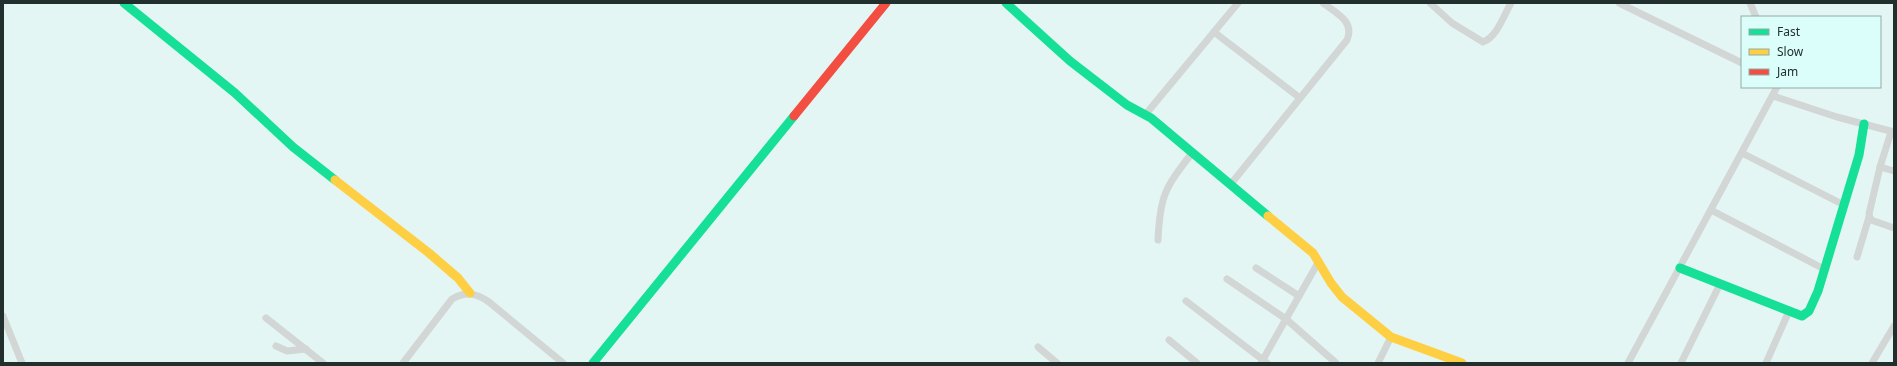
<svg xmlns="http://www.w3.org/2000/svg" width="1897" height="366" viewBox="0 0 1897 366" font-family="'Noto Sans',sans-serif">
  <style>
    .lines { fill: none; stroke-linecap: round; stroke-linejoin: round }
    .street { stroke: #d2d6d5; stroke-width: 7 }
    .fast { stroke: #16e098; stroke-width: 9 }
    .slow { stroke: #ffcf43; stroke-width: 9 }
    .jam { stroke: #f24e42; stroke-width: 9 }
  </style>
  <rect width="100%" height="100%" fill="#e3f6f4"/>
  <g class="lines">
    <g class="street">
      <path d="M1430 3 1452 23 1483 42C1497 37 1504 15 1511 3"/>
      <path d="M1619 3 1742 63"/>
      <path d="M1750 3 1756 17"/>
      <path d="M1214 32 1300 98"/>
      <path d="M1773 96 1837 117 1894 132"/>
      <path d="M1145 115 1238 3"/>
      <path d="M1891 132 1880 167 1869 214 1871 220 1894 228"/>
      <path d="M1742 153 1844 205"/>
      <path d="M1880 167 1894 171"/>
      <path d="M1230 185 1347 40C1355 21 1336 13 1323 3"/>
      <path d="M1711 210 1824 269"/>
      <path d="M1158 240C1160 195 1165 188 1192 153"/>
      <path d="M1857 257 1869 217"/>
      <path d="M1256 268 1299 296"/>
      <path d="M1227 279 1286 319 1336 363"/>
      <path d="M1186 301 1267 363"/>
      <path d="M3 316 22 363"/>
      <path d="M266 318 323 363"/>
      <path d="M1169 340 1197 363"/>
      <path d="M276 346 287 351 306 349"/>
      <path d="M1038 347 1057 363"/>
      <path d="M403 363 452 299C466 291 476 293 489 302L563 363"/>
      <path d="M1261 363 1319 261"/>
      <path d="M1378 363 1391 337"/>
      <path d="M1628 363 1777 87"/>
      <path d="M1681 363 1720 284"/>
      <path d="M1766 363 1789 311"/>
      <path d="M1872 363 1894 326"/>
    </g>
    <g class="fast">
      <path d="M124 3 235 93 293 147 335 180"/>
      <path d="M1006 3 1070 61 1127 105 1151 118 1268 216"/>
      <path d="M1680 268 1802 316 1809 311 1818 291 1859 155 1864 124"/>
      <path d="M593 363 794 116"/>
    </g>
    <g class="slow">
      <path d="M335 180 429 253 458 278 470 293"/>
      <path d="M1268 216 1313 253 1331 283 1342 297 1391 337 1462 363"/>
    </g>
    <path class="jam" d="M794 116 886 3"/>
  </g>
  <rect width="1897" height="366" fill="none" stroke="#212f2d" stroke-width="8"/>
  <rect x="1741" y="16" width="140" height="72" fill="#dbfefa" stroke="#91aba8"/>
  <rect x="1749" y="29" width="20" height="6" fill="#16e098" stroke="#91aba8"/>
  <text x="1777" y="36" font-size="12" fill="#212f2d">Fast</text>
  <rect x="1749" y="49" width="20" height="6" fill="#ffcf43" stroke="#91aba8"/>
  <text x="1777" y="56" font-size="12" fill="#212f2d">Slow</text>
  <rect x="1749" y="69" width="20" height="6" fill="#f24e42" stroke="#91aba8"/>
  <text x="1777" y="76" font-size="12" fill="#212f2d">Jam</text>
</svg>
